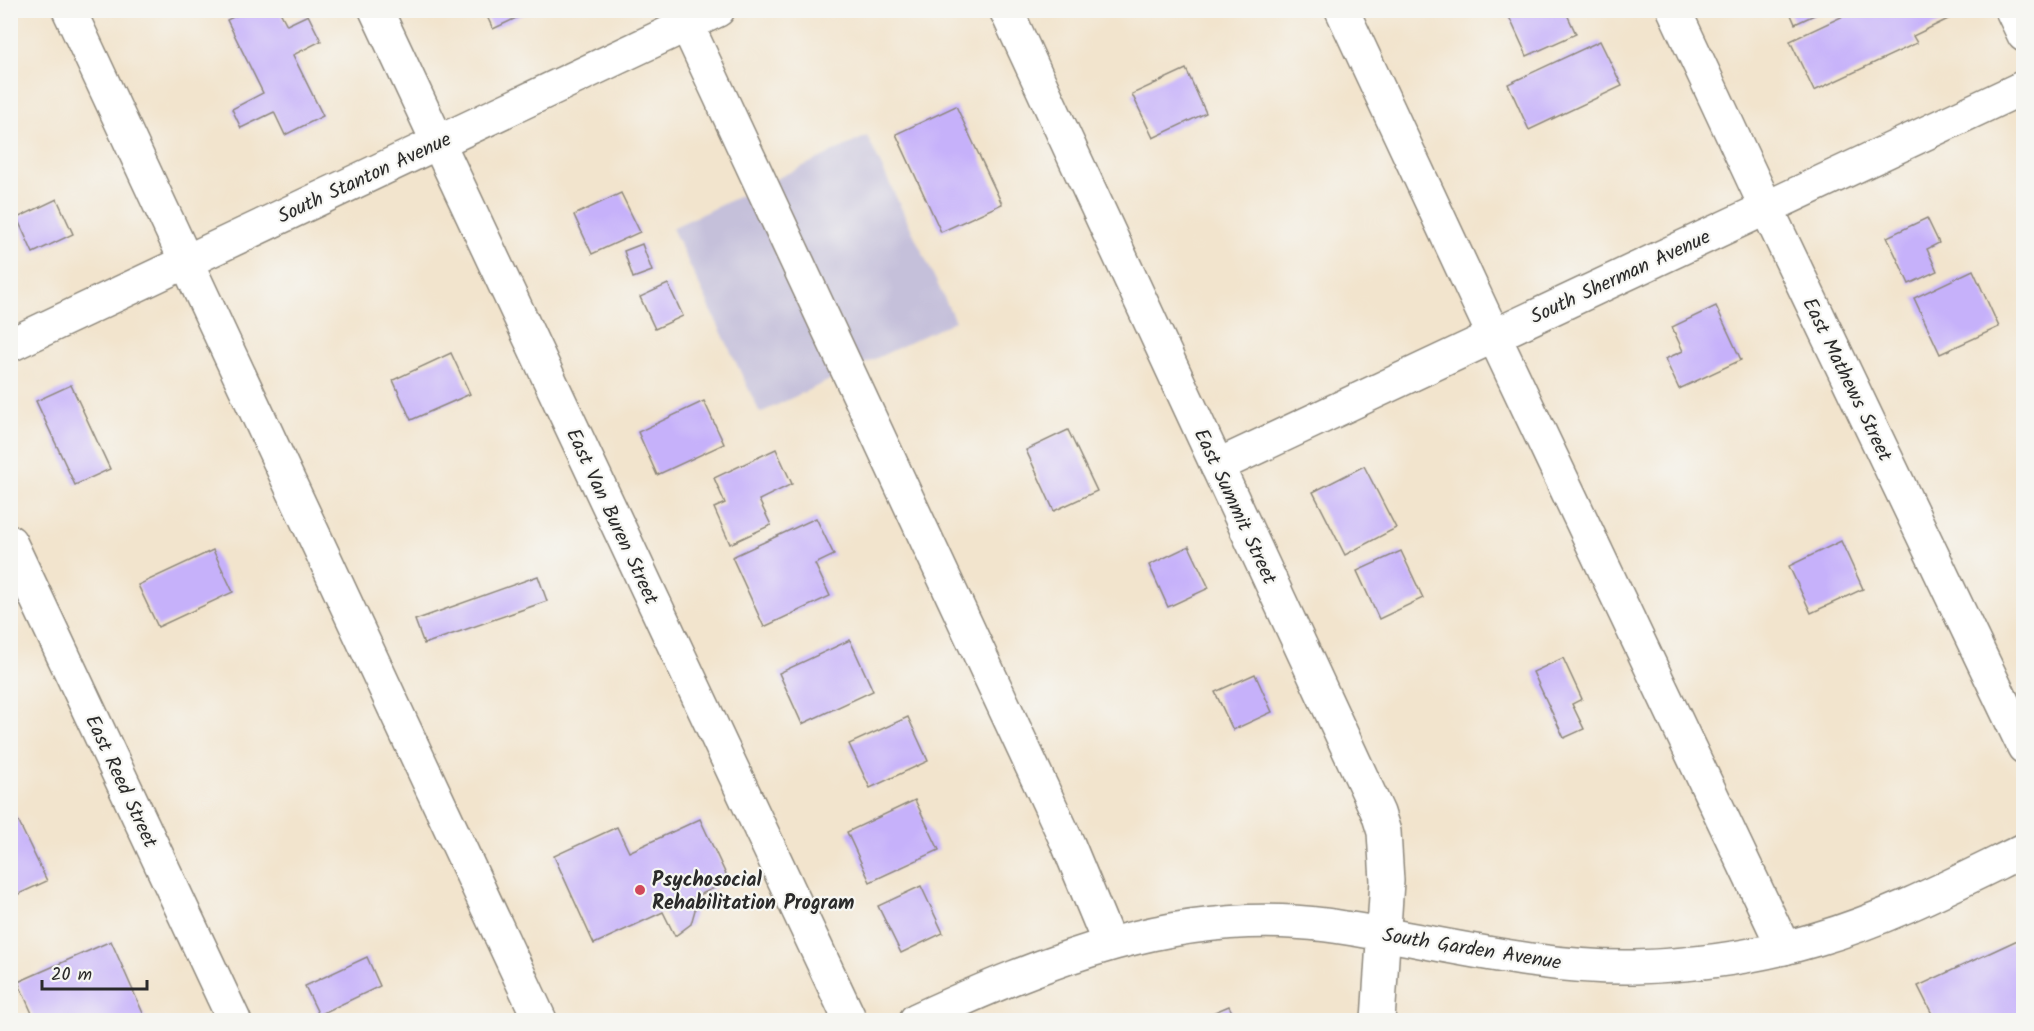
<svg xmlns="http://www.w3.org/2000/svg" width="2034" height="1031" viewBox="0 0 2034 1031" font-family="Kalam,sans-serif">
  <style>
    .industrial { fill: #c5c0da }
    .building { fill: #c6b1fa }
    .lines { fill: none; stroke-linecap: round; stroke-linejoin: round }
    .minor-casing { stroke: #8e887c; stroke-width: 36 }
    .minor { stroke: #fff; stroke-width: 33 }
    .poi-dot { fill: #d1495b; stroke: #f6f6f2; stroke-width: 2 }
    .labels { text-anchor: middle; stroke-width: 4.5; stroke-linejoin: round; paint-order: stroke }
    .street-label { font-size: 20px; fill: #2b2b2b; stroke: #f6f6f2 }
    .poi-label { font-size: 20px; font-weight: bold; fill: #2b2b2b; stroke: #f6f6f2; text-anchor: start }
  </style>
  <rect width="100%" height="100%" fill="#f6f6f2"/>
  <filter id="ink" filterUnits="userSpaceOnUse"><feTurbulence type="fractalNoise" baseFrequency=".0167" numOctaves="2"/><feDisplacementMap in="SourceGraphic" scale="12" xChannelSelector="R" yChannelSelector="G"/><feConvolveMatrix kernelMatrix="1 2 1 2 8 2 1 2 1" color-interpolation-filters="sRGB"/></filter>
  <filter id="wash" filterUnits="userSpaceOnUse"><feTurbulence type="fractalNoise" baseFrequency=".008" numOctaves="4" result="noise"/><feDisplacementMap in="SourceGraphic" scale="24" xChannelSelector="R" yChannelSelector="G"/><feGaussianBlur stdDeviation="1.35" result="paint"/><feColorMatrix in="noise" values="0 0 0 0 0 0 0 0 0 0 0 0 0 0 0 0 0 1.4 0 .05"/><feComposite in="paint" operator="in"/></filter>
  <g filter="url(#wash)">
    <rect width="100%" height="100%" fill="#f2e4cd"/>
    <path class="industrial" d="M867 136 955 321 760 413 672 228Z"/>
    <g id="blocks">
      <g class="building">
        <path d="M247 10H279L287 25 308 15 321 41 293 55 323 116 285 135 274 112 241 128 232 109 263 93 227 20Z"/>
        <path d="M484 10H533L493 29Z"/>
        <path d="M1506 10H1565L1576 34 1527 56Z"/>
        <path d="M1789 10H1825L1795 24Z"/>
        <path d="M1856 10H1947L1950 18 1913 36 1917 43 1814 91 1790 41Z"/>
        <path d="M1600 41 1622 86 1529 130 1508 84Z"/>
        <path d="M1186 69 1206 113 1153 138 1132 94Z"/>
        <path d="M956 106 1002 204 941 232 896 134Z"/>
        <path d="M621 193 640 232 592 254 574 215Z"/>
        <path d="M57 199 73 234 33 253 17 218Z"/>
        <path d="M1927 218 1939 243 1927 249 1937 271 1909 284 1887 237Z"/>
        <path d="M642 244 652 271 633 278 624 251Z"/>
        <path d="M1973 270 1999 327 1940 354 1914 298Z"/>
        <path d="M668 284 683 316 655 329 640 297Z"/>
        <path d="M1716 306 1741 360 1679 389 1665 359 1683 351 1672 327Z"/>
        <path d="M451 353 470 394 411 420 393 380Z"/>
        <path d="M71 385 110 469 75 485 36 401Z"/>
        <path d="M704 401 724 444 657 475 638 432Z"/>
        <path d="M1068 430 1097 491 1054 511 1026 450Z"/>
        <path d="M776 449 792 484 759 500 771 525 730 544 714 508 725 503 714 478Z"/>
        <path d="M1364 466 1396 528 1345 555 1313 492Z"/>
        <path d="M816 518 834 555 815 564 830 596 764 627 732 557Z"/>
        <path d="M1841 541 1863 589 1811 613 1789 566Z"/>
        <path d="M1189 546 1209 588 1168 607 1149 565Z"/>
        <path d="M213 550 233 592 158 627 138 585Z"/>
        <path d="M1401 551 1423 598 1379 619 1357 571Z"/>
        <path d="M538 576 547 601 424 644 415 620Z"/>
        <path d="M850 640 873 691 802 724 779 673Z"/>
        <path d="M1563 658 1582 699 1572 704 1584 729 1564 738 1533 672Z"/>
        <path d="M1255 674 1272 712 1233 730 1215 692Z"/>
        <path d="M908 717 928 761 870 788 849 744Z"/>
        <path d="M915 800 939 850 870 882 847 832Z"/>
        <path d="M10 804 47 881 10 898Z"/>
        <path d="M700 819 729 881 693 898 695 910 691 924 675 936 663 912 594 944 554 856 617 827 629 852Z"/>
        <path d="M921 886 943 933 901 953 878 906Z"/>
        <path d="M2024 937V1019L2020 1020H1935L1918 986Z"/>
        <path d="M111 941 146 1020H35L18 982Z"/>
        <path d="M367 957 380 986 319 1015 305 986Z"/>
        <path d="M1229 1006 1236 1020H1196Z"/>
      </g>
    </g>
  </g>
  <g filter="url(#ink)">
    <use href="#blocks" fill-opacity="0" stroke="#8e887c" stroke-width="1.5"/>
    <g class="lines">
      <g class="minor-casing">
        <g id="minor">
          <path d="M69 10 540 1020"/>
          <path d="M376 10 850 1020"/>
          <path d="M680 10 1068 844 1109 943"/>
          <path d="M1006 10 1378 813 1384 832 1387 881 1378 1020"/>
          <path d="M1342 10 1494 336 1784 948"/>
          <path d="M1674 10 1766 207 2024 747"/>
          <path d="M2012 10 2024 35"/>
          <path d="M10 345 718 10"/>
          <path d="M1217 466 2024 87"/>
          <path d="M10 542 234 1020"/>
          <path d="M916 1020C1047 960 1179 906 1326 925 1429 939 1530 969 1635 967 1696 965 1758 957 1817 939 1889 918 1956 883 2024 850"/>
        </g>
      </g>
      <use href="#minor" class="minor"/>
    </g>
  </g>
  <circle class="poi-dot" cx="640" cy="890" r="6"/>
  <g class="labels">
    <g class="street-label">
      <text transform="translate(364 177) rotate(-25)" y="7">South Stanton Avenue</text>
      <text transform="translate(1620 276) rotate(-25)" y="7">South Sherman Avenue</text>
      <text transform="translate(1848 379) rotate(64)" y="7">East Mathews Street</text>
      <text transform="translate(1236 506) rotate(65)" y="7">East Summit Street</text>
      <text transform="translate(613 516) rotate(65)" y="7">East Van Buren Street</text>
      <text transform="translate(122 781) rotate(65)" y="7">East Reed Street</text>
      <text transform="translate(1472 948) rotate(9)" y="7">South Garden Avenue</text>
    </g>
    <g class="poi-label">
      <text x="652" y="886">Psychosocial<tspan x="652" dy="23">Rehabilitation Program</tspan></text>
    </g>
  </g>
  <rect width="2034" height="1031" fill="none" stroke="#f6f6f2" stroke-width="36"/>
  <path d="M42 980v9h105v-9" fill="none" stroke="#2b2b2b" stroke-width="3"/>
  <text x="51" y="980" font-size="18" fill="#2b2b2b" stroke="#f6f6f2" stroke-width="4.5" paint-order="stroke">20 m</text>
</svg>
